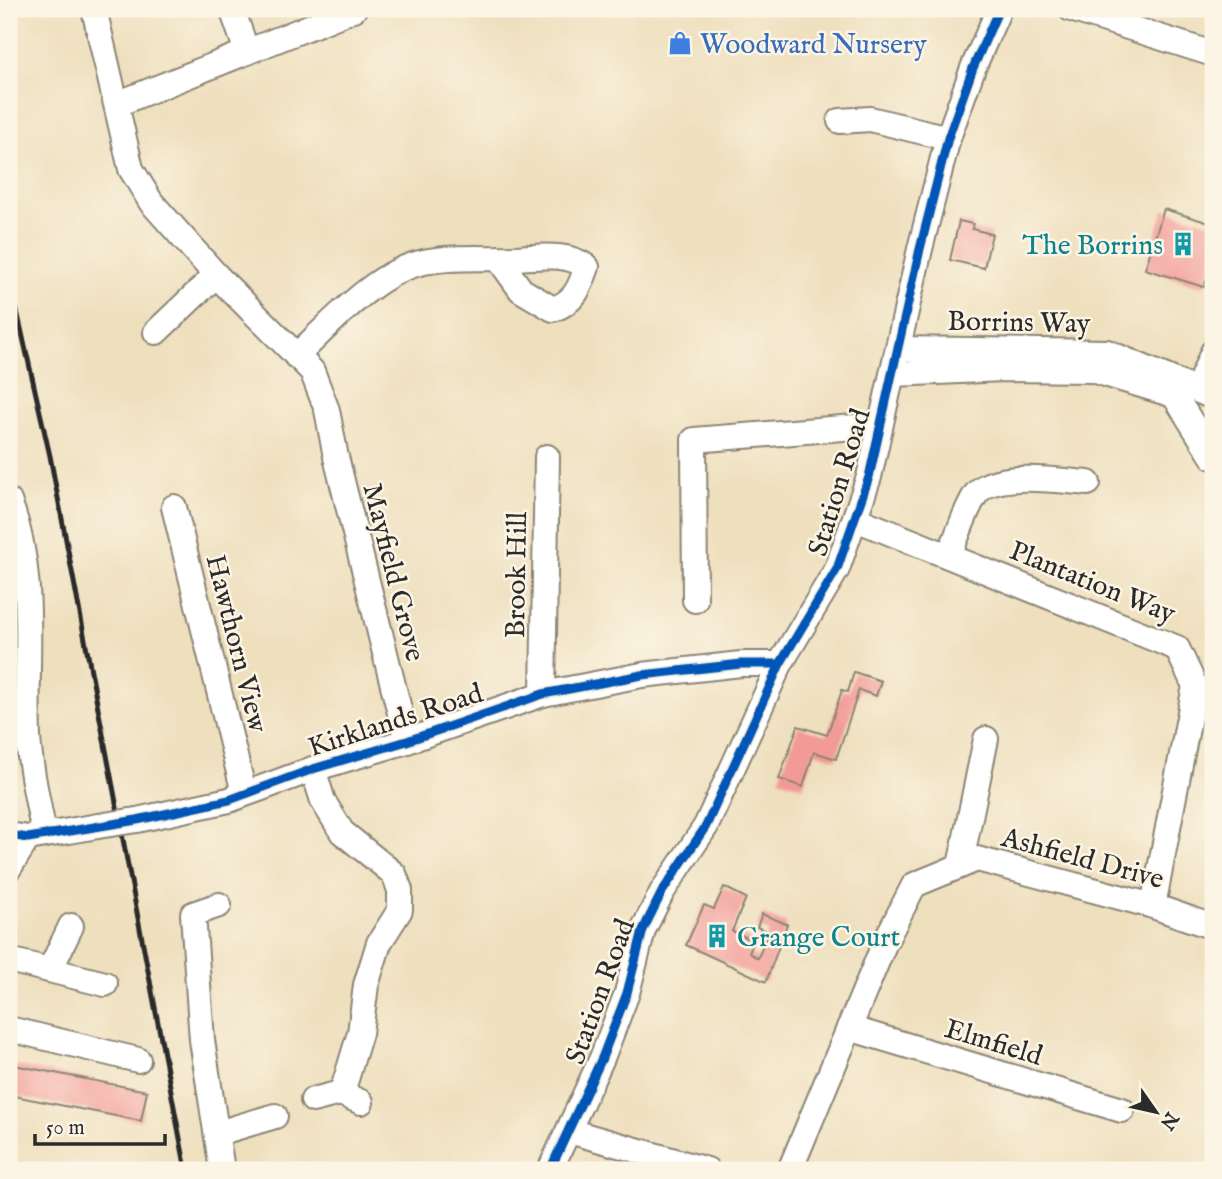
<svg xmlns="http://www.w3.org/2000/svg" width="1222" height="1179" viewBox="0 0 1222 1179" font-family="'IM FELL English',serif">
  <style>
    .building { fill: #f29a96 }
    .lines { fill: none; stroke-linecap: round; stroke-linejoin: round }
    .minor-casing { stroke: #8c8574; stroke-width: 28 }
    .minor { stroke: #fff; stroke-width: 24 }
    .rail { stroke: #2b2b2b; stroke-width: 5 }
    .minor-bridge-casing { stroke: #8c8574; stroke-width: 28; stroke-linecap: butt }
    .minor-bridge { stroke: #fff; stroke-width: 24 }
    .cycleway-casing { stroke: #fcf5e5; stroke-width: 13 }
    .cycleway { stroke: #0057b8; stroke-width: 9 }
    .labels { text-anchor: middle; stroke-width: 5; stroke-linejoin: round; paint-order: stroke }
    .shop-label { font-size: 28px; fill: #366cbe; stroke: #fcf5e5; text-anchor: start }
    .culture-label { font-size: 28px; fill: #0d838f; stroke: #fcf5e5; text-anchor: end }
    .street-label { font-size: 28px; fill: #2b2b2b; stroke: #fcf5e5 }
  </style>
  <rect width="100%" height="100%" fill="#fcf5e5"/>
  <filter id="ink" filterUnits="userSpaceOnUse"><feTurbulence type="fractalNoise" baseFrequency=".0143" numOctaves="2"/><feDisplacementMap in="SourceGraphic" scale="14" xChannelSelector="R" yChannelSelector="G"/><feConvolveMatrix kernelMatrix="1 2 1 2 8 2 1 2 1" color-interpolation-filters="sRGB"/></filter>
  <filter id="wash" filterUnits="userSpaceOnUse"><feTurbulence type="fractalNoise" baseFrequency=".00686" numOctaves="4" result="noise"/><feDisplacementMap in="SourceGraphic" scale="28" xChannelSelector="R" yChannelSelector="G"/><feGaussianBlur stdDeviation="1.57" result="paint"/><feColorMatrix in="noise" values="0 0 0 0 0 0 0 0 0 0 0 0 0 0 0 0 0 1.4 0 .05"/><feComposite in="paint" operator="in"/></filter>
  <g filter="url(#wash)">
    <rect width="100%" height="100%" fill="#eedfbd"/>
    <g id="blocks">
      <g class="building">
        <path d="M1164 209 1213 224V263H1212L1204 287 1145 269Z"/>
        <path d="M959 221 973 224 972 229 992 234 984 268 950 260Z"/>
        <path d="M854 672 881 681 876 696 859 690 836 759 814 752 803 787 779 779 798 726 827 735 842 690 848 692Z"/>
        <path d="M724 887 746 898 732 931 754 941 749 953 758 958 768 932 757 927 762 914 787 924 766 982 686 945 704 905 714 909Z"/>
        <path d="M9 1064 147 1091 141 1121 9 1095Z"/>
      </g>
    </g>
  </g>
  <g filter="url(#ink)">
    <use href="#blocks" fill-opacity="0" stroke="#8c8574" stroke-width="2"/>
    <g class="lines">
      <g class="minor-casing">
        <g id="minor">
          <path d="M94 9 131 169 151 202 216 275 312 371 327 410 335 452"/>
          <path d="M232 9 247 52"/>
          <path d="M1071 9 1213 54"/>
          <path d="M117 104 354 9"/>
          <path d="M840 121 870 119 948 138"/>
          <path d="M156 332 216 275"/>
          <path d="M899 349 1107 352 1213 397"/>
          <path d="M296 356C332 323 375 272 424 262 449 256 488 259 515 258 539 257 567 252 587 267 580 287 575 302 553 309L521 290 498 258"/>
          <path d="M893 374 1004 369 1092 370 1174 395 1213 457"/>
          <path d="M1197 390 1213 352"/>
          <path d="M336 457 407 741"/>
          <path d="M9 501C38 576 25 659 28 737 30 769 38 802 44 834"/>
          <path d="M174 507 244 793"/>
          <path d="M856 519 1177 648 1195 686 1153 906"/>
          <path d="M949 555C957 538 966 508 976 494 994 470 1060 481 1088 483"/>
          <path d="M695 600 694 440 880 425"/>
          <path d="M543 694 547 457"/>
          <path d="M313 769 323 801 342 832 394 874 400 890V910L379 943 366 985 360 1033 344 1086 340 1093"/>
          <path d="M137 820 229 800 313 769 407 741 543 694 642 675 741 664H780"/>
          <path d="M9 835 28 838 98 826"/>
          <path d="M960 866 986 739"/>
          <path d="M9 868 28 838"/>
          <path d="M219 905 193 914 202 1040 222 1170"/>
          <path d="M9 960 105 984"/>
          <path d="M50 970 71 926"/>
          <path d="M849 1028 1122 1110"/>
          <path d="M9 1029 138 1060"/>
          <path d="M313 1100 340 1093 361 1102"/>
          <path d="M569 1131 707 1170"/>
          <path d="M218 1133 275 1116"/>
          <path d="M550 1170 602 1058 627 993 643 930 662 892 706 826 780 664 837 569 869 477 920 249 948 138 973 68 999 9"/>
          <path d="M790 1170 885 942 914 885 977 859 1153 906 1213 927"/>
        </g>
      </g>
      <use href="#minor" class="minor"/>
      <path class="rail" d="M9 276 50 456 186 1170"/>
      <g class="minor-bridge-casing">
        <path id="minor-bridge" d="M98 826 137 820"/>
      </g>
      <use href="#minor-bridge" class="minor-bridge"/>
      <g class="cycleway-casing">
        <g id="cycleway">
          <path d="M9 835 28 838 137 820 229 800 313 769 407 741 543 694 642 675 741 664H780"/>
          <path d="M550 1170 602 1058 627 993 643 930 662 892 706 826 780 664 837 569 869 477 920 249 948 138 973 68 999 9"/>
        </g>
      </g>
      <use href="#cycleway" class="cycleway"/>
    </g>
  </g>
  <defs>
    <g id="shop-bare" transform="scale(1.89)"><path d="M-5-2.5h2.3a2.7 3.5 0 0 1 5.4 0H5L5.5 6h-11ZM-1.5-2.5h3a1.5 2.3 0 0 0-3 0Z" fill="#3f7fe0" stroke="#fcf5e5" stroke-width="2.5" paint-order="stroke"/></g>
    <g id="building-bare" transform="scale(1.89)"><path d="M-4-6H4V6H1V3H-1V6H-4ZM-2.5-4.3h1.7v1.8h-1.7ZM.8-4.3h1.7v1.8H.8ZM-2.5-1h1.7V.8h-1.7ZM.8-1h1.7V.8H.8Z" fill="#0f9aa8" stroke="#fcf5e5" stroke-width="2.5" paint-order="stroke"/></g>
  </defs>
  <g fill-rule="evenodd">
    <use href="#shop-bare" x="680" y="43"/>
    <use href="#building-bare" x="1183" y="244"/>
    <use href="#building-bare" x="717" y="936"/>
  </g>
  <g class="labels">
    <g class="shop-label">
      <text x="700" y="53">Woodward Nursery</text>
    </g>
    <g class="culture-label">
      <text x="1163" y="254">The Borrins</text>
      <text x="737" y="946" text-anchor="start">Grange Court</text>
    </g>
    <g class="street-label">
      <text transform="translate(1019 321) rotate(1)" y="10">Borrins Way</text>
      <text transform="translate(838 482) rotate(-73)" y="10">Station Road</text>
      <text transform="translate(395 572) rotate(76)" y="10">Mayfield Grove</text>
      <text transform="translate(515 575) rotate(-89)" y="10">Brook Hill</text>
      <text transform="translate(1093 581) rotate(22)" y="10">Plantation Way</text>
      <text transform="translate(238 643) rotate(76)" y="10">Hawthorn View</text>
      <text transform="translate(395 719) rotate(-18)" y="10">Kirklands Road</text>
      <text transform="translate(1083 857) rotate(15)" y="10">Ashfield Drive</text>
      <text transform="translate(599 991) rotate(-70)" y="10">Station Road</text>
      <text transform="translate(994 1041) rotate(17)" y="10">Elmfield</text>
    </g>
  </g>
  <rect width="1222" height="1179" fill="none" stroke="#fcf5e5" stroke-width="35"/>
  <g transform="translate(1156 1112) rotate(124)" stroke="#fcf5e5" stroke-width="5" paint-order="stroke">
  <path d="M0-5L12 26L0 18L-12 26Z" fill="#2b2b2b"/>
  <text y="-10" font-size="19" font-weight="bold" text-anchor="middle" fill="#2b2b2b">N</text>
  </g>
  <path d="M35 1134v10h130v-10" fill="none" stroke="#2b2b2b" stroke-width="3.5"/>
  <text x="46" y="1134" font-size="21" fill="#2b2b2b" stroke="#fcf5e5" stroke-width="5" paint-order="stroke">50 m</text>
</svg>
